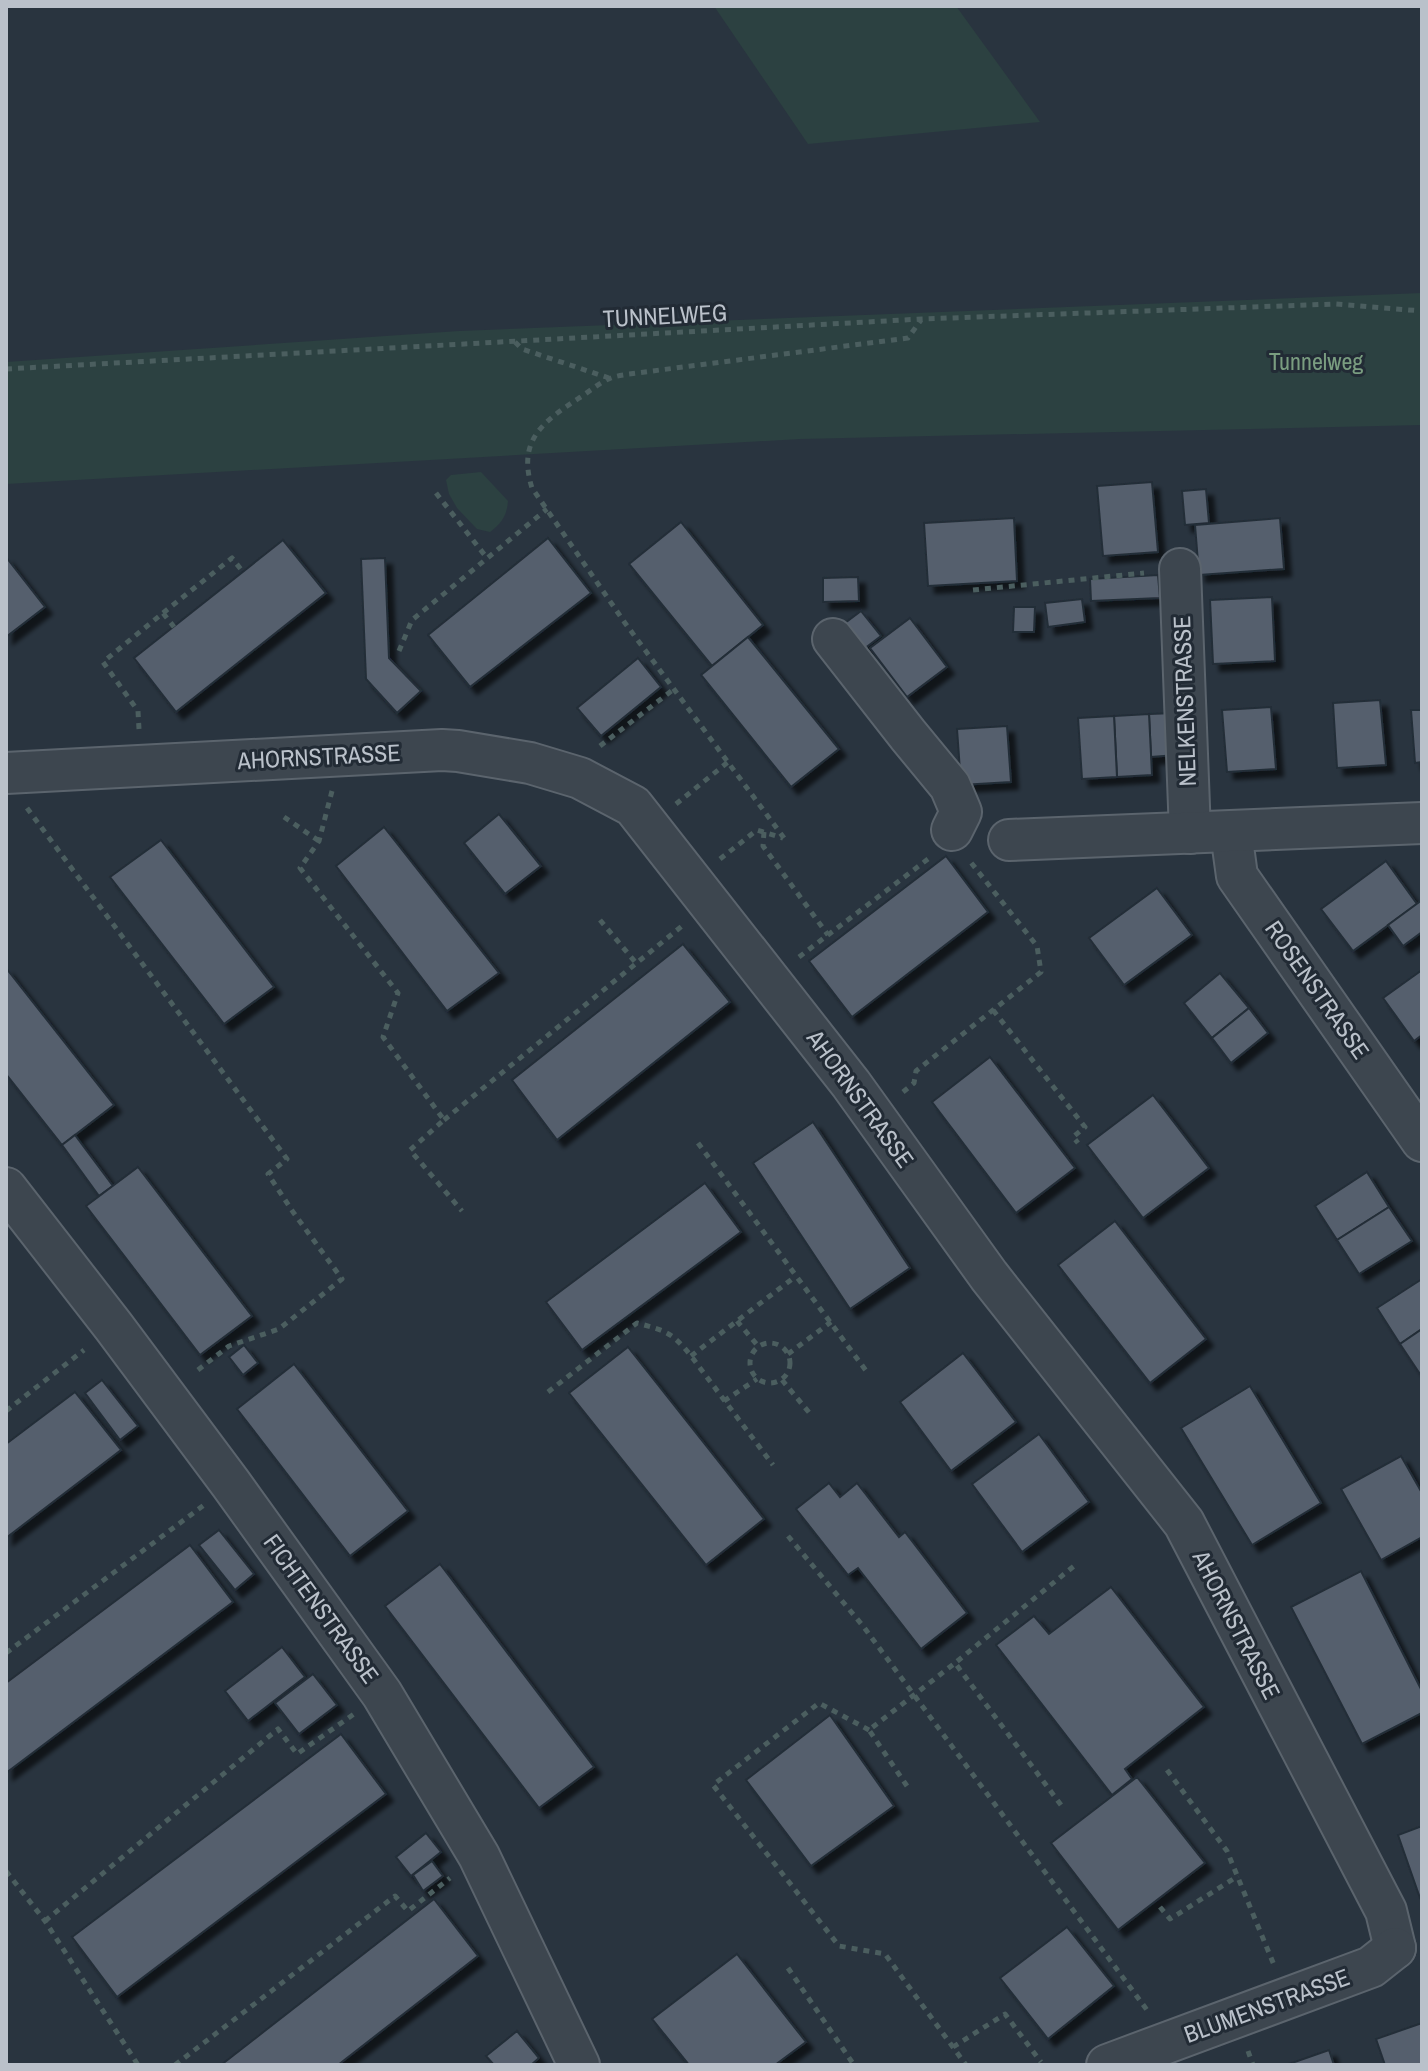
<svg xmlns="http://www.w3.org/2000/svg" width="1428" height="2071" viewBox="0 0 1428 2071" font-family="'Archivo Narrow',sans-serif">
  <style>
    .green { fill: #2c4141 }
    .building { fill: #555f6d; stroke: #242d37; stroke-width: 2; filter: url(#shadow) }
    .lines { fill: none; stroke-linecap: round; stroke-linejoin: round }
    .minor-casing { stroke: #5b646d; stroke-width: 44 }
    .path { stroke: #4b5e5f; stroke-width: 5; stroke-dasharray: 6 6; stroke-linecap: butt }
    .minor { stroke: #3d464f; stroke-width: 40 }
    .labels { text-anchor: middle; stroke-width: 6; stroke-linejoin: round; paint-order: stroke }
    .street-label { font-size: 24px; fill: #bac1ca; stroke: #222b35 }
    .park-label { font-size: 24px; fill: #7a9d80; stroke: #222b35 }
  </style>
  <defs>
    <filter id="shadow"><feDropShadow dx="7" dy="7" stdDeviation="2" flood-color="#0009"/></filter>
  </defs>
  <rect width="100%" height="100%" fill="#29343f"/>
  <g class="green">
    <path d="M714 6H956L1040 122 808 144Z"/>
    <path d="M1422 293V425L800 439 6 484V362L459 331Z"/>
    <path d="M481 472 508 501C507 515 502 523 490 532L477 529 457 508 449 494 446 480 451 475Z"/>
  </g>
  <g class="building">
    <path d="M1152 482 1158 552 1103 556 1097 486Z"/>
    <path d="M1206 489 1209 523 1185 525 1182 491Z"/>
    <path d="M1014 518 1017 581 928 586 924 523Z"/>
    <path d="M1280 518 1284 569 1199 575 1195 525Z"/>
    <path d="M681 522 763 625 712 666 629 564Z"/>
    <path d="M548 538 591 593 470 687 428 635Z"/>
    <path d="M283 540 326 593 176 712 134 658Z"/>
    <path d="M6 557 45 607 6 637Z"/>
    <path d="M385 558 389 658 421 691 397 713 366 679 361 559Z"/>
    <path d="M1158 575 1160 598 1091 601 1090 579Z"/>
    <path d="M858 577 859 601 823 602V578Z"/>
    <path d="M1272 597 1275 661 1213 664 1210 600Z"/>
    <path d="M1082 599 1085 622 1048 627 1045 603Z"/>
    <path d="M1014 607H1035L1034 632H1013Z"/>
    <path d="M861 611 881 636 856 655 837 629Z"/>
    <path d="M910 618 947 667 907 697 870 648Z"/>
    <path d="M748 637 839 749 791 787 701 675Z"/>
    <path d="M638 658 661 687 601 736 577 708Z"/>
    <path d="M1380 700 1386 765 1337 768 1333 703Z"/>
    <path d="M1271 707 1276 769 1227 772 1222 710Z"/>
    <path d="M1411 710H1422V762L1415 763Z"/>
    <path d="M1174 713 1176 755 1151 757 1149 714Z"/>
    <path d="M1149 714 1152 775 1117 777 1114 716Z"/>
    <path d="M1114 716 1117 777 1082 779 1078 718Z"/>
    <path d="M1007 726 1011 782 961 785 957 729Z"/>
    <path d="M499 814 541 866 505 894 464 843Z"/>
    <path d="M384 827 499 973 447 1011 336 866Z"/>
    <path d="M161 840 274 987 224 1024 110 877Z"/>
    <path d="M946 856 988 912 852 1017 809 961Z"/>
    <path d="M1386 861 1417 904 1353 951 1321 909Z"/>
    <path d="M1157 888 1192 935 1124 985 1089 938Z"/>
    <path d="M1422 900V932L1403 946 1388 925Z"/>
    <path d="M683 944 730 1002 557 1140 512 1080Z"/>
    <path d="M6 968 114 1105 62 1145 6 1074Z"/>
    <path d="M1422 970V1035L1414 1041 1383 998Z"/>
    <path d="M1220 973 1249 1008 1212 1038 1184 1003Z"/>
    <path d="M1249 1008 1268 1033 1231 1063 1212 1038Z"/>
    <path d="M990 1057 1075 1168 1016 1213 932 1102Z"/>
    <path d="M1153 1095 1209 1168 1143 1218 1087 1145Z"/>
    <path d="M813 1122 910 1268 850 1309 753 1163Z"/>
    <path d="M75 1135 113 1186 99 1196 62 1145Z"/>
    <path d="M138 1167 252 1316 200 1355 86 1206Z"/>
    <path d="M1367 1172 1389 1207 1337 1240 1315 1206Z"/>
    <path d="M705 1183 741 1232 582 1350 546 1302Z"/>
    <path d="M1389 1207 1412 1241 1359 1274 1337 1240Z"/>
    <path d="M1115 1221 1206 1339 1150 1383 1058 1265Z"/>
    <path d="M1422 1279V1329L1400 1344 1377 1308Z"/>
    <path d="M1422 1329V1377L1400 1344Z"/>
    <path d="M244 1345 258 1363 243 1375 229 1357Z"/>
    <path d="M628 1347 764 1519 706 1565 569 1393Z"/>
    <path d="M963 1353 1016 1422 951 1471 900 1402Z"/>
    <path d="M294 1364 408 1511 350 1556 237 1409Z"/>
    <path d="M102 1380 138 1426 120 1440 85 1393Z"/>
    <path d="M1250 1386 1321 1503 1252 1545 1181 1428Z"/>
    <path d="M75 1392 121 1450 6 1538V1444Z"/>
    <path d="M1039 1434 1089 1502 1022 1552 972 1484Z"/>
    <path d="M1401 1456 1422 1493V1537L1381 1560 1341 1489Z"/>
    <path d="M829 1483 840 1497 857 1483 899 1537 905 1532 967 1613 921 1649 858 1568 848 1575 796 1509Z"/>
    <path d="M219 1530 254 1574 235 1590 199 1545Z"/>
    <path d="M190 1545 233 1602 6 1773V1683Z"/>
    <path d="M440 1564 594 1767 539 1808 385 1606Z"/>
    <path d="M1361 1571 1422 1691V1713L1362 1744 1291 1607Z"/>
    <path d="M1111 1587 1204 1707 1125 1769 1132 1779 1112 1795 996 1645 1034 1616 1049 1634Z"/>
    <path d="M282 1647 305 1677 248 1721 225 1691Z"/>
    <path d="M313 1674 337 1705 299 1734 275 1703Z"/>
    <path d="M830 1715 894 1806 811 1866 746 1780Z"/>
    <path d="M341 1734 386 1794 117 1997 72 1937Z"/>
    <path d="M1137 1777 1205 1863 1118 1930 1051 1843Z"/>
    <path d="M1422 1826V1897L1420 1898 1398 1835Z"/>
    <path d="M426 1833 441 1852 411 1876 396 1857Z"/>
    <path d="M432 1861 443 1876 423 1891 413 1875Z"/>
    <path d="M434 1899 478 1956 338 2065H221Z"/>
    <path d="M1067 1927 1114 1986 1048 2039 1000 1978Z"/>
    <path d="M737 1954 806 2042 775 2065H689L652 2019Z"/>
    <path d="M1422 2023V2065H1385L1376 2039Z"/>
    <path d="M517 2031 539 2058 531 2065H494L486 2056Z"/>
    <path d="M1329 2050 1334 2065H1286Z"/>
  </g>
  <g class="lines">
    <g class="minor-casing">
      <g id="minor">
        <path d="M1180 569 1190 833"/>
        <path d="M833 639 908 735 950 786 961 812 952 830"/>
        <path d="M6 773 442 750 458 751 530 763 580 778 633 806 851 1084 989 1276 1184 1523 1386 1911 1395 1948"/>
        <path d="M1231 832 1237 876 1422 1141"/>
        <path d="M1009 840 1422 823"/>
        <path d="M6 1188 114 1327 231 1484 382 1694 479 1856 579 2065"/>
        <path d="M1107 2065 1371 1967 1395 1948"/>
      </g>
    </g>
    <g class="path">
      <path d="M515 342 522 349 609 378"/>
      <path d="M6 369 922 319 1335 304 1422 311"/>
      <path d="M436 493 487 558"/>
      <path d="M973 590 1144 573"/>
      <path d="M163 613 232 558 243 572"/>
      <path d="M399 651 412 620 547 509"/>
      <path d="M139 729 138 711 103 662 163 613 174 627"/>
      <path d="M600 746 674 689"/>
      <path d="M332 791 319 841 300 868 398 993 383 1037 444 1120 410 1150 462 1211"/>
      <path d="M676 804 728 762"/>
      <path d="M27 808 287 1159 268 1174 293 1212 342 1279 279 1329 229 1346 194 1373"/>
      <path d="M284 817 319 841"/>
      <path d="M764 832 763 846 828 935"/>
      <path d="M784 838 625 623 532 488C517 440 543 422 579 398 589 392 600 382 611 378 616 376 623 375 629 374L908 338 921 320"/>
      <path d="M720 859 757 830 783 838"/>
      <path d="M600 920 636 963"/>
      <path d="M799 957 928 859"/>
      <path d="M993 1010 1085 1127 1073 1137 1078 1143"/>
      <path d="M903 1092 914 1083 916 1071 1041 972 1037 946 969 860"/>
      <path d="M444 1120 682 926"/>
      <path d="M698 1143 867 1372"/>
      <path d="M737 1321 758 1346"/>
      <circle cx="770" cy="1363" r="20"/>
      <path d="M788 1354 831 1322"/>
      <path d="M691 1356 796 1276"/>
      <path d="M782 1380 812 1416"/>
      <path d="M548 1392 637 1323C666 1331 672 1332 691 1356L773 1465"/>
      <path d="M724 1401 757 1379"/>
      <path d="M6 1411 84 1350"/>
      <path d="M788 1536 863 1626 1147 2010"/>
      <path d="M6 1653 204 1505"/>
      <path d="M869 1730 819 1703 713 1785 839 1946 885 1954 966 2065"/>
      <path d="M1167 1770 1227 1851 1274 1965"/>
      <path d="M907 1786 869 1730 955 1663"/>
      <path d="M1061 1805 955 1663 1074 1566"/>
      <path d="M6 1871 45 1921 138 2065"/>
      <path d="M1160 1907 1170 1919 1238 1876"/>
      <path d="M45 1921 278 1729 297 1754 354 1714"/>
      <path d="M788 1968 854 2065"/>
      <path d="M953 2047 1005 2014 1041 2062"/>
      <path d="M1248 2051 1253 2065"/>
      <path d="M175 2065 395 1896 408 1911 450 1878"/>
    </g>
    <use href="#minor" class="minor"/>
  </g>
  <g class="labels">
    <g class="street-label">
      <text transform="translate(665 316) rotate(-3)" y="8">TUNNELWEG</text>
      <text transform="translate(1185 701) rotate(-92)" y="8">NELKENSTRASSE</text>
      <text transform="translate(319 757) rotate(-3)" y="8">AHORNSTRASSE</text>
      <text transform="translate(1317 990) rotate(55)" y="8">ROSENSTRASSE</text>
      <text transform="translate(860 1099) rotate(54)" y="8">AHORNSTRASSE</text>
      <text transform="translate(321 1609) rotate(54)" y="8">FICHTENSTRASSE</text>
      <text transform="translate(1236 1625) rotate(63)" y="8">AHORNSTRASSE</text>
      <text transform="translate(1267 2006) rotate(-20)" y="8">BLUMENSTRASSE</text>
    </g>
    <g class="park-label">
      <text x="1316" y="370">Tunnelweg</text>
    </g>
  </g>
  <rect width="1428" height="2071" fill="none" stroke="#bac1ca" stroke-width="16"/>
</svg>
